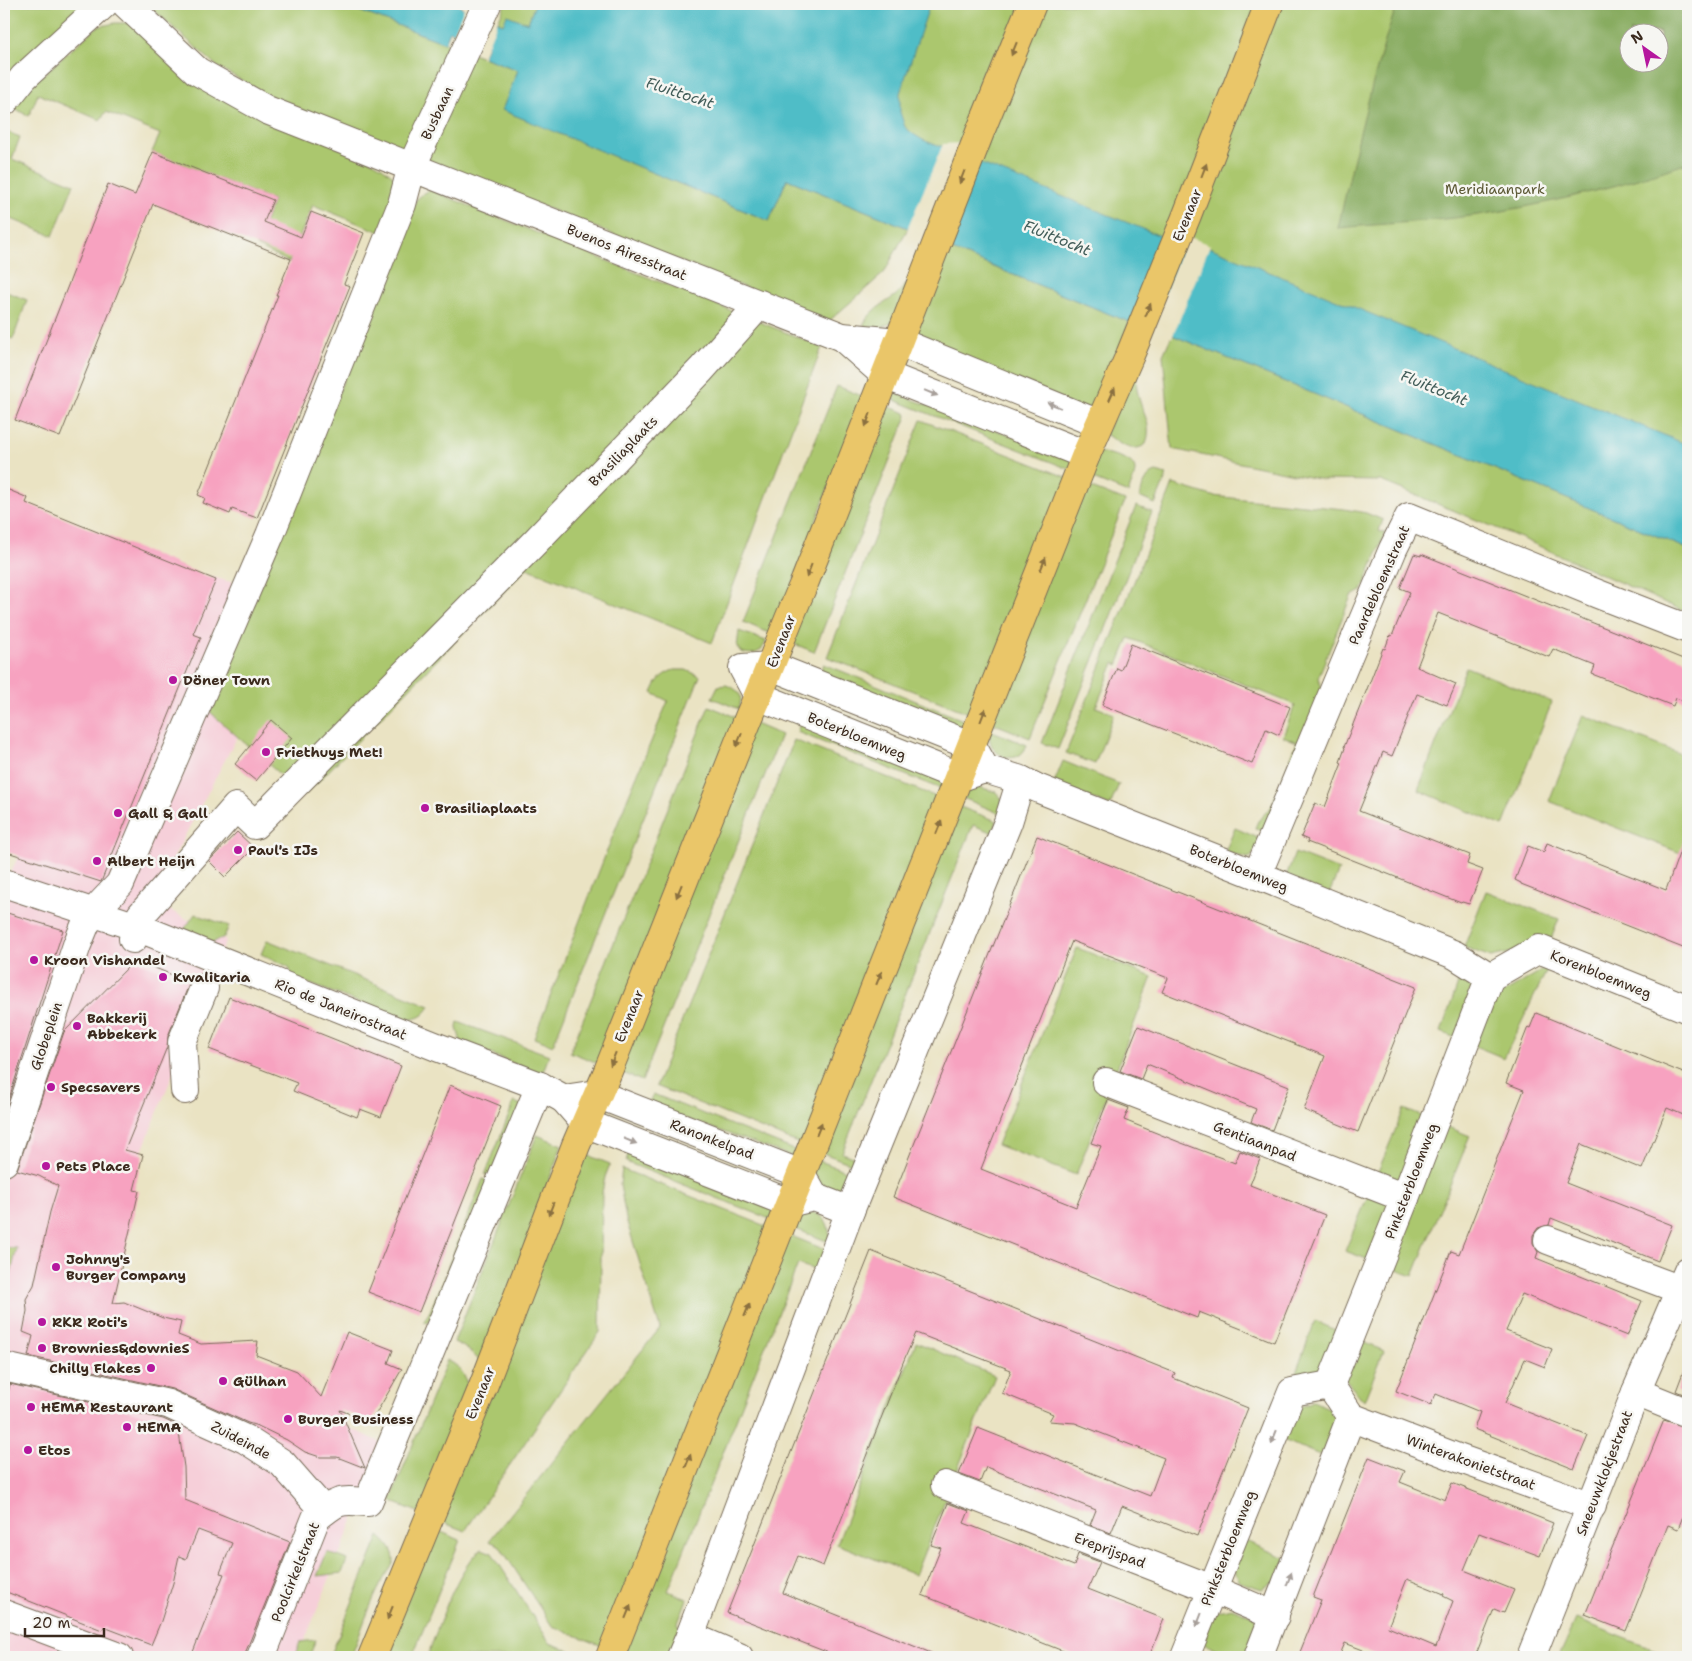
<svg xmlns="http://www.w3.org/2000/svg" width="1692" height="1661" viewBox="0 0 1692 1661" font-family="'Shantell Sans',sans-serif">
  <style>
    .built { fill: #f6cfd9 }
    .green { fill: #abc76e; stroke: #737846; fill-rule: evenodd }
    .forest { fill: #88ac61; stroke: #626b40; fill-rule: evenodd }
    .water { fill: #4fbdc7; stroke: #457472 }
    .pier { fill: #eae3c3 }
    .building { fill: #f7a2c0; fill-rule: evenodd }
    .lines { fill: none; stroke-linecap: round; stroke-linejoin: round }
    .minor-casing { stroke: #786b58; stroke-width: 30 }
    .major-casing { stroke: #786b58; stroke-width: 30 }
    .minor { stroke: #fff; stroke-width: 28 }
    .major { stroke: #eac669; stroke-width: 28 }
    .oneway { fill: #8a7040 }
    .oneway2 { fill: #a79f9a }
    .poi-dot { fill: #b5179e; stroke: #f6f6f2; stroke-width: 2 }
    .labels { text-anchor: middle; stroke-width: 5; stroke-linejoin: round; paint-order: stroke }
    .street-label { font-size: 14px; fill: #3b2a1e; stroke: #f6f6f2 }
    .park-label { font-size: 14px; fill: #5d5936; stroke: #f6f6f2 }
    .poi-label { font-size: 14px; font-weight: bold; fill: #3b2a1e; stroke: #f6f6f2; text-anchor: start }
    .water-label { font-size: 15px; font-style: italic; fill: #425d59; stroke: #f6f6f2 }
  </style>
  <rect width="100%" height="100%" fill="#f6f6f2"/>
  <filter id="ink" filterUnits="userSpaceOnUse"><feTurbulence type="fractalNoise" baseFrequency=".02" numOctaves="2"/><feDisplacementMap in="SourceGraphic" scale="10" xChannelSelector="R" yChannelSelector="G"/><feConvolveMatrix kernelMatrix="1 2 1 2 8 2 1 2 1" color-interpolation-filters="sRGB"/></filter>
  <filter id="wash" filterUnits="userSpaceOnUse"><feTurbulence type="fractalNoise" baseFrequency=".0096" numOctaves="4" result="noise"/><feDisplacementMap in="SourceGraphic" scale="20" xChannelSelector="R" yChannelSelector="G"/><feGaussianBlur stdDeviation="1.12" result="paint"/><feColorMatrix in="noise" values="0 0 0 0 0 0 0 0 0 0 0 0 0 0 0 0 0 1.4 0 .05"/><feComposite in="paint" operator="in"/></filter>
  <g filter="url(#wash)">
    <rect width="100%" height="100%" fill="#eae3c3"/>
    <path class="built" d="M168 565 308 603 151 900 226 940 83 1300 384 1444 298 1657H24L4 1652V885Z"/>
    <g class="green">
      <path d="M4 4H84L4 81Z"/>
      <path d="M147 4H341L518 70 503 110 769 221 787 179 908 228 884 273 829 321 275 99 218 67Z"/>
      <path d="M505 4H1688V465L533 10 528 23 503 24 498 22ZM1630 32H1660V62H1630Z"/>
      <path d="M115 23H131L382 167 393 176 398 185 380 232 313 205 289 262 256 246 273 200 152 152 160 134 106 112 100 120 38 94 29 116 13 108 35 82 97 27Z"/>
      <path d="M4 131 20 137 12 159 74 184 53 236 4 216Z"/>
      <path d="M430 190 822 347 712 643 527 568 304 796 210 712 416 200 424 193Z"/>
      <path d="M945 247 1129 322 1120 348 1111 359 1098 408 1090 412 907 339Z"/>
      <path d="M911 277 893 322 880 328 864 326V323C872 310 883 304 895 296 901 290 906 284 911 277Z"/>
      <path d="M4 291 27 300 13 339 4 336Z"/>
      <path d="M1172 335 1688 549V613L1521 538 1381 481 1323 480 1172 449 1163 355Z"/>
      <path d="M1137 367C1136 376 1136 385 1138 394 1142 414 1153 423 1146 444 1131 455 1118 442 1105 434Z"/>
      <path d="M837 386 862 396 774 635 743 622Z"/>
      <path d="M887 390 1071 458 1074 471 884 396Z"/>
      <path d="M881 404 906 413 907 416 814 652 785 640Z"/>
      <path d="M921 420 1071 479 976 716 827 657Z"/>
      <path d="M1098 452C1108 454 1134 457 1135 470 1135 477 1130 487 1128 493L1088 477Z"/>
      <path d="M1156 472 1167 475 1155 504 1139 497C1143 488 1145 475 1156 472Z"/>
      <path d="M1173 484 1212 496 1344 509 1366 513 1383 520 1379 531 1385 533 1362 591 1351 596 1318 678 1323 690 1266 832 1255 828 1258 821 1271 807 1297 742 1283 736 1295 705 1129 638 1118 665 1114 663 1096 707 1114 714 1095 764 1066 753Z"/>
      <path d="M1084 485 1125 501 1030 738 990 722Z"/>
      <path d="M1136 506 1152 512 1058 749 1042 743Z"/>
      <path d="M739 631 766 641C762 653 753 656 741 652L737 647Z"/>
      <path d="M824 664 973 724 968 732 819 676Z"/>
      <path d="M1466 667 1552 702 1503 826 1418 790Z"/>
      <path d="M674 670H686L700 676 553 1045 534 1038 628 797 668 701 652 693C657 681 661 674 674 670Z"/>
      <path d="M726 685C740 690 743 695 739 709L712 698 718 686Z"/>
      <path d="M709 706 738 718 603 1065 570 1052Z"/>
      <path d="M1583 715 1688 757V856L1549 801Z"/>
      <path d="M801 721 940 776 946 791 797 732Z"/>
      <path d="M753 723 781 735 642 1081 613 1069Z"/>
      <path d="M992 731 1027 745C1018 770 985 754 990 732Z"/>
      <path d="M794 740 944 800 805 1146 656 1086Z"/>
      <path d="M1063 761 1119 784 1110 806 1054 783Z"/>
      <path d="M979 787 996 792 1002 799 1001 814 963 798C967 791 971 788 979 787Z"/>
      <path d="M955 805 997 821 993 833 973 825 842 1153 862 1161 859 1167 818 1151Z"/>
      <path d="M1235 828 1263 840 1251 857 1247 858 1225 852Z"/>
      <path d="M1295 853 1339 870 1329 894 1286 876Z"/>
      <path d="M1486 891 1559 919 1549 944 1491 957 1464 947Z"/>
      <path d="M195 914 229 926 224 937 212 943 183 931Z"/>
      <path d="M267 940 430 1006C424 1017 417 1019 405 1020L292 977 289 967 261 954Z"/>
      <path d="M1077 948 1152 977 1076 1175 997 1145Z"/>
      <path d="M1549 966 1504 1058 1441 1032 1462 972 1471 988 1496 998Z"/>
      <path d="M458 1022 549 1055 542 1075 461 1042 457 1028Z"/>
      <path d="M653 1094 802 1153 799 1159 648 1105Z"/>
      <path d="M514 1102 527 1107 498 1180 485 1175Z"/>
      <path d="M1404 1109 1470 1136 1413 1276 1345 1251Z"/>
      <path d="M537 1135 562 1145 482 1364C474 1354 466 1347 454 1342Z"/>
      <path d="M629 1150 772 1207 775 1221 626 1162Z"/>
      <path d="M582 1153 610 1164 605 1177 602 1193 600 1332 465 1531 434 1519Z"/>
      <path d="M815 1159 856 1175 844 1189 836 1191 822 1187 812 1174Z"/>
      <path d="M622 1169 773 1229 605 1647 552 1626 499 1545 489 1541 660 1328 626 1219 620 1185Z"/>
      <path d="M483 1179 496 1184 455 1276 446 1271Z"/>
      <path d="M803 1212C824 1211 831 1223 829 1242L788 1226 792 1220Z"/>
      <path d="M784 1233 826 1250 818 1271 798 1264 668 1591 687 1599 678 1623 679 1628 669 1657H632L618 1652Z"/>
      <path d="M4 1248H17L8 1285H4Z"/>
      <path d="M445 1275 453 1280 428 1323 424 1321 430 1311Z"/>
      <path d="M1315 1321 1384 1351 1364 1401 1342 1376 1327 1370 1293 1381Z"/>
      <path d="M916 1342 995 1376 915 1575 837 1544Z"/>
      <path d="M447 1360C460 1366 465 1374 468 1388L423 1514 390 1501Z"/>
      <path d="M1313 1401 1331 1409 1340 1421 1327 1458 1283 1440 1297 1409Z"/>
      <path d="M432 1528 460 1540 412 1657H381Z"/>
      <path d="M379 1536C385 1541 393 1549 394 1558 395 1565 385 1575 382 1582 369 1605 361 1632 351 1657H330Z"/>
      <path d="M1243 1540 1286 1558 1276 1580 1262 1589 1240 1582 1232 1568Z"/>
      <path d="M482 1549 492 1553 550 1643 586 1657H427C439 1627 456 1568 482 1549Z"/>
      <path d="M327 1552 347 1560 342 1573 317 1576Z"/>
      <path d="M1231 1608 1254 1616 1261 1628 1250 1657H1236L1202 1643 1214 1612Z"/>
      <path d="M1576 1619 1673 1657H1559Z"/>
      <path d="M316 1640 309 1657H294L300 1642Z"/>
      <path d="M52 1649 73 1657H48Z"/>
    </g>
    <path class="forest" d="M1397 4H1688V163C1626 184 1562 201 1497 212 1444 221 1391 223 1338 228 1355 152 1372 77 1397 4ZM1630 32H1660V62H1630Z"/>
    <path class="water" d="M341 4H460V7L503 24 507 15 528 23 535 4H930L900 93V112L905 127 913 134 923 140 938 146H961L982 164 1163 237 1187 238 1688 445V549L1172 335 1129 322 945 247 925 235 787 179 769 221 502 110 518 70 483 57 488 45 450 31 445 43Z"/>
    <g class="pier">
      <path d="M455 4H462V5L498 20 482 59 481 56 485 47 453 35 464 8Z"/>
      <path d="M962 143 944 249 924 237 907 230 943 144Z"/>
      <path d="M1187 236 1210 245 1172 338 1150 329Z"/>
    </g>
    <g id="blocks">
      <g class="building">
        <path d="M153 152 273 200 264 222 301 237 311 212 364 233 344 284 350 286 257 518 232 509 230 514 203 503 205 498 198 495 278 295H276L291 259 153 204 60 437 15 420 108 184 135 195Z"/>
        <path d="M4 488 28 498 26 503 216 580 193 634 201 637 101 882 4 851Z"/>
        <path d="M1414 554 1421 556V554L1688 661V703L1676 698 1673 706 1592 674 1595 666 1553 649 1549 657 1438 613 1417 667 1456 684 1447 705 1417 694 1392 756 1383 752 1359 811 1470 855 1467 864 1483 870 1469 904 1462 902 1461 903 1436 893 1307 842 1308 840 1301 837 1315 803 1325 807 1342 763 1340 762 1345 748 1344 747 1371 679 1383 648 1385 649 1390 635 1392 636 1410 592 1400 588Z"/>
        <path d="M1131 644 1290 707 1279 735 1266 729 1252 764 1102 705 1117 668 1121 670Z"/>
        <path d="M271 720 292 738 256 781 235 764Z"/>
        <path d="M237 832 254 848 225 877 209 861Z"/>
        <path d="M1037 836 1416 987 1358 1132 1304 1110 1325 1056 1162 992 1168 978 1072 941 992 1141 981 1169 1076 1207 1101 1146 1091 1143 1108 1100 1129 1108 1124 1120 1179 1142 1235 1163 1240 1151 1260 1159 1250 1185 1325 1215 1274 1342 1199 1312 1197 1318 893 1197Z"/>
        <path d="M1685 837 1688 838V950L1521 884V883L1515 880 1528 846 1544 852 1547 843 1666 890Z"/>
        <path d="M4 912 63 930 4 1114Z"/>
        <path d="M135 960 190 982 168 1036 167 1047 125 1150 143 1155 134 1190 139 1191 113 1303 124 1302 163 1318 181 1322 178 1335 201 1344 258 1341 256 1355 297 1371 321 1397 347 1332 393 1350 388 1363 402 1369 371 1422 340 1410 365 1468 337 1457H320L305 1452 287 1440 258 1426 248 1423 172 1389 28 1356 33 1336 23 1332 27 1311 26 1299 34 1285 50 1212 58 1186 39 1176 17 1170 64 1032Z"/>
        <path d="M229 997 401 1066 381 1117 360 1109 357 1117 293 1091 297 1083 209 1049Z"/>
        <path d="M1536 1013 1688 1075V1117L1667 1108 1642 1169 1581 1144 1566 1183 1672 1225 1658 1261 1551 1218 1549 1225 1538 1228 1533 1235V1243L1538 1252 1536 1258 1642 1301 1627 1336 1522 1294 1506 1331 1552 1349 1545 1367 1525 1359 1505 1403 1588 1436 1574 1469 1474 1429 1480 1412 1436 1394 1431 1405 1396 1391 1451 1251 1459 1254 1524 1090 1506 1083 1528 1027 1530 1028Z"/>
        <path d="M1138 1026 1289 1086 1272 1130 1251 1122 1256 1109 1147 1064 1141 1079 1120 1071Z"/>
        <path d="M450 1085 501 1106 419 1312 368 1292Z"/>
        <path d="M871 1251 1175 1373 1173 1378 1248 1408 1197 1536 1122 1506 1111 1533 1090 1525 1096 1510 986 1467 980 1482 959 1474 978 1428 1150 1496 1164 1458 1075 1423 1049 1421 1053 1414 1002 1393 1011 1370 916 1333 904 1360 823 1566 798 1556 783 1593 941 1657H839L727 1613Z"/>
        <path d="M1687 1362H1688V1396L1676 1391Z"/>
        <path d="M10 1384 163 1419 178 1426 184 1467 185 1500 290 1542 246 1651V1657H191L224 1574 220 1573 232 1543 198 1530 186 1559 179 1556 173 1583 161 1621 151 1645 104 1627 102 1630 4 1591V1412Z"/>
        <path d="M1664 1420 1688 1428V1503L1678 1529 1668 1525 1626 1631 1585 1615Z"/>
        <path d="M1369 1457 1405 1471 1400 1482 1445 1500 1452 1483 1553 1523 1540 1556 1479 1533 1464 1570 1514 1590 1504 1613 1494 1609 1475 1657H1381L1345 1643 1339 1657H1298L1321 1600 1313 1597ZM1407 1579 1444 1594 1443 1596 1453 1601 1436 1647 1388 1627Z"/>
        <path d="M948 1503 969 1511 964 1523 1074 1566 1078 1554 1100 1562 1088 1589 1164 1619 1149 1657H1078L922 1595 941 1548 931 1545Z"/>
      </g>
    </g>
  </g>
  <g filter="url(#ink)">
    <use href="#blocks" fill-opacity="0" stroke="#786b58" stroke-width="1"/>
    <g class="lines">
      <g class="minor-casing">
        <g id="minor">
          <path d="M126 4 197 71 267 110 842 337 899 342 1099 424"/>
          <path d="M4 102 24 77 104 4"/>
          <path d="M842 337 885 375 1086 455"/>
          <path d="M771 666 972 746 985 769 960 777 758 696 743 668Z"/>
          <path d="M985 769 1021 780 1037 788 1257 875 1455 955 1490 977"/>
          <path d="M1257 875 1362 623 1393 549 1409 517 1598 594 1688 629"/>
          <path d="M4 883 137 927 437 1047 540 1086 564 1099"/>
          <path d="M133 939 141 915 236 807 255 825 533 544 701 370 760 304"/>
          <path d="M1490 977 1539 949 1688 1009"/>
          <path d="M1106 1082 1405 1198"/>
          <path d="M185 1090 182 1042 204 988"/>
          <path d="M4 1162 77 945 86 923 101 904 120 884 270 535 402 204 412 166 487 4"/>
          <path d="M814 1197 801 1174 597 1094 564 1099 585 1123 789 1203 814 1197 850 1211"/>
          <path d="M1548 1240 1681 1290"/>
          <path d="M4 1367 168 1404 245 1439 282 1463 324 1511"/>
          <path d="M1330 1385 1405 1198 1490 977"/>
          <path d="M1636 1392 1688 1413"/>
          <path d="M1351 1417 1458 1458 1592 1506"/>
          <path d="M945 1485 1212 1589 1275 1616"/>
          <path d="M4 1614 119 1657"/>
          <path d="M690 1636 739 1657"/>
          <path d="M261 1657 316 1518C339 1499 339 1500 368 1502L540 1086"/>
          <path d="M681 1657 690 1636 850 1211 1008 822 1021 780"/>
          <path d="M1185 1657 1292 1392 1330 1385 1351 1417"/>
          <path d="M1258 1657 1351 1417"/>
          <path d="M1531 1657 1636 1392 1688 1271"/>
        </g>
      </g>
      <g class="major-casing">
        <g id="major">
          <path d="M372 1657 481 1392 576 1145 608 1071 749 717C769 672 785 626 805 581L980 132 1032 4"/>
          <path d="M610 1657 1086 455 1130 355 1187 215 1269 4"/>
        </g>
      </g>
      <use href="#minor" class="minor"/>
      <use href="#major" class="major"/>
    </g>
    <defs><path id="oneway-solid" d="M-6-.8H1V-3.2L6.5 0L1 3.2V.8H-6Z" transform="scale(1.25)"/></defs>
    <g class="oneway">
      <use href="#oneway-solid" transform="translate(1014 49) rotate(112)"/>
      <use href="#oneway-solid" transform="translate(1204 170) rotate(-69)"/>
      <use href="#oneway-solid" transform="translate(962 177) rotate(111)"/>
      <use href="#oneway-solid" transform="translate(1148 310) rotate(-68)"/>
      <use href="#oneway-solid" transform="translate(1112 394) rotate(-66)"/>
      <use href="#oneway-solid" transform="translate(868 420) rotate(111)"/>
      <use href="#oneway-solid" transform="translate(1043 564) rotate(-68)"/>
      <use href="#oneway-solid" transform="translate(809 571) rotate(111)"/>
      <use href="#oneway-solid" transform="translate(983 715) rotate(-69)"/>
      <use href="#oneway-solid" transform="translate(739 740) rotate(112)"/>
      <use href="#oneway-solid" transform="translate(939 827) rotate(-68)"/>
      <use href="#oneway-solid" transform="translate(679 891) rotate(112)"/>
      <use href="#oneway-solid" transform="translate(879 978) rotate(-68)"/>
      <use href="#oneway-solid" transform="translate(613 1059) rotate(112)"/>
      <use href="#oneway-solid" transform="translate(819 1129) rotate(-68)"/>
      <use href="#oneway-solid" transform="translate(551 1209) rotate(111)"/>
      <use href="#oneway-solid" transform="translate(747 1310) rotate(-68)"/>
      <use href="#oneway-solid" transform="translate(688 1461) rotate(-68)"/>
      <use href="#oneway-solid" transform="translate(628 1612) rotate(-68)"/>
      <use href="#oneway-solid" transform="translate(390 1613) rotate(112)"/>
    </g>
    <g class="oneway2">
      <use href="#oneway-solid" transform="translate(931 393) rotate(22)"/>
      <use href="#oneway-solid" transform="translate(1054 405) rotate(-158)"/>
      <use href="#oneway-solid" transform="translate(630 1141) rotate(22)"/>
      <use href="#oneway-solid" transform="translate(1274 1437) rotate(112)"/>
      <use href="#oneway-solid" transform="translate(1289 1579) rotate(-69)"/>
      <use href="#oneway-solid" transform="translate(1199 1620) rotate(111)"/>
    </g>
  </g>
  <g class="poi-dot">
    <circle cx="173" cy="680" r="5"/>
    <circle cx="266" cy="752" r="5"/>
    <circle cx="425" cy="808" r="5"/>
    <circle cx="118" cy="813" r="5"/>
    <circle cx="238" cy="850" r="5"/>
    <circle cx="97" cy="861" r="5"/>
    <circle cx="34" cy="960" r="5"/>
    <circle cx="163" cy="977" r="5"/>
    <circle cx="77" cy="1026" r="5"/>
    <circle cx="51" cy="1087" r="5"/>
    <circle cx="46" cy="1166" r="5"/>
    <circle cx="56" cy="1267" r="5"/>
    <circle cx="42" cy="1322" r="5"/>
    <circle cx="42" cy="1348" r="5"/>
    <circle cx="151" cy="1368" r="5"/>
    <circle cx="223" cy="1381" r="5"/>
    <circle cx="31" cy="1407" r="5"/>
    <circle cx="288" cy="1419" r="5"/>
    <circle cx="127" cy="1427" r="5"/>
    <circle cx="28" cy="1450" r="5"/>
  </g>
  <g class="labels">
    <g class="street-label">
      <text transform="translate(437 113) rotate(-65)" y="5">Busbaan</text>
      <text transform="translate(1187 215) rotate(-68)" y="5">Evenaar</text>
      <text transform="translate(627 252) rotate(22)" y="5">Buenos Airesstraat</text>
      <text transform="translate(623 451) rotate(-46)" y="5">Brasiliaplaats</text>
      <text transform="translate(1379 585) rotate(-66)" y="5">Paardebloemstraat</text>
      <text transform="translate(781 641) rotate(-69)" y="5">Evenaar</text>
      <text transform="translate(857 736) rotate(22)" y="5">Boterbloemweg</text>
      <text transform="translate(1239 868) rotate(22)" y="5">Boterbloemweg</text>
      <text transform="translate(1601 974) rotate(22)" y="5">Korenbloemweg</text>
      <text transform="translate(341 1009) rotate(22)" y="5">Rio de Janeirostraat</text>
      <text transform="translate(629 1016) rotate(-68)" y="5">Evenaar</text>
      <text transform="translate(46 1036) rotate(-71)" y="5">Globeplein</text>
      <text transform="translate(712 1139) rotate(21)" y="5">Ranonkelpad</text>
      <text transform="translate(1255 1141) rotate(21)" y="5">Gentiaanpad</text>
      <text transform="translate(1411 1181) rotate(-69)" y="5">Pinksterbloemweg</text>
      <text transform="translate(480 1393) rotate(-68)" y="5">Evenaar</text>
      <text transform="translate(241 1440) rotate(28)" y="5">Zuideinde</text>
      <text transform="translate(1471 1462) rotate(20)" y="5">Winterakonietstraat</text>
      <text transform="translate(1604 1473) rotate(-69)" y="5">Sneeuwklokjestraat</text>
      <text transform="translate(1228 1548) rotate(-68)" y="5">Pinksterbloemweg</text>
      <text transform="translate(1110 1550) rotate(21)" y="5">Ereprijspad</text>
      <text transform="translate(295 1572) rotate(-68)" y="5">Poolcirkelstraat</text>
    </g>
    <g class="park-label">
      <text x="1495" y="194">Meridiaanpark</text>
    </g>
    <g class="poi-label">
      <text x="183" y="685">Döner Town</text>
      <text x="276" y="757">Friethuys Met!</text>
      <text x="435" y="813">Brasiliaplaats</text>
      <text x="128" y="818">Gall &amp; Gall</text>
      <text x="248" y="855">Paul's IJs</text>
      <text x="107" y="866">Albert Heijn</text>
      <text x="44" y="965">Kroon Vishandel</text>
      <text x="173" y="982">Kwalitaria</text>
      <text x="87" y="1023">Bakkerij<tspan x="87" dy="16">Abbekerk</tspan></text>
      <text x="61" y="1092">Specsavers</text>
      <text x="56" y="1171">Pets Place</text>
      <text x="66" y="1264">Johnny's<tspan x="66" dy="16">Burger Company</tspan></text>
      <text x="52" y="1327">RKR Roti's</text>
      <text x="52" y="1353">Brownies&amp;downieS</text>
      <text x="141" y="1373" text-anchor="end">Chilly Flakes</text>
      <text x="233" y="1386">Gülhan</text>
      <text x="41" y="1412">HEMA Restaurant</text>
      <text x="298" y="1424">Burger Business</text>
      <text x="137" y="1432">HEMA</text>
      <text x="38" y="1455">Etos</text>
    </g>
    <g class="water-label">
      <text transform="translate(680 93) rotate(18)" y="5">Fluittocht</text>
      <text transform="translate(1057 238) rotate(22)" y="5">Fluittocht</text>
      <text transform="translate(1434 388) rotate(22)" y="5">Fluittocht</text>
    </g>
  </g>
  <rect width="1692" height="1661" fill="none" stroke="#f6f6f2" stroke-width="20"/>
  <g transform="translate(1644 48) rotate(327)"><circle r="24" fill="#f6f6f2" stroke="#aba49d"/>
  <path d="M0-4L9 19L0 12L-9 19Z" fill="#b5179e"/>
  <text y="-8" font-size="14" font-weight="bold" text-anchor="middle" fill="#3b2a1e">N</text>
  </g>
  <path d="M25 1628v8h79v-8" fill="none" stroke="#3b2a1e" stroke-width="2.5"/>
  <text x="32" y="1628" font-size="15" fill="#3b2a1e" stroke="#f6f6f2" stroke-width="4" paint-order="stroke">20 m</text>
</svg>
